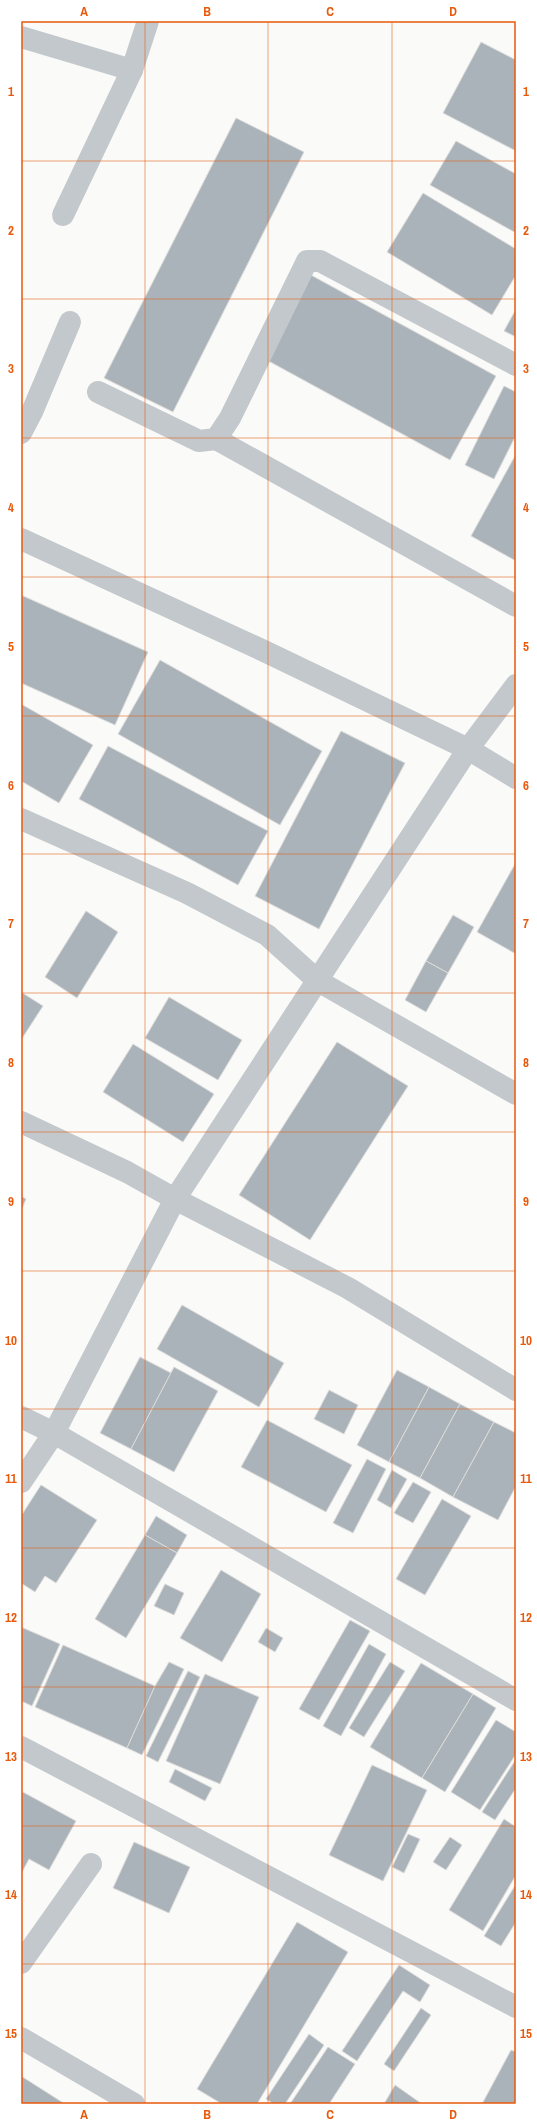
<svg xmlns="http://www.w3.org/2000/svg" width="537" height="2125" viewBox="0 0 537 2125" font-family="'Archivo Narrow',sans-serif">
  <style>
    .building { fill: #aab3b9; stroke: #dcdcda }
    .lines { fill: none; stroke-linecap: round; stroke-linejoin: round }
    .minor { stroke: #c3c8cc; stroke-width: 22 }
    .grid { fill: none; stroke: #e8590c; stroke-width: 1; stroke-opacity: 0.55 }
    .neatline { fill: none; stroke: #e8590c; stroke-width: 1.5 }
    .grid-label { font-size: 13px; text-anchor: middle; font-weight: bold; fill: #e8590c }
  </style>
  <rect width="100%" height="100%" fill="#fafaf8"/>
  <g class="building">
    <path d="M481 42 516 60V151L443 113Z"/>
    <path d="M236 118 304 152 173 412 104 378Z"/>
    <path d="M456 141 516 174V233L430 185Z"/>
    <path d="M423 193 516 249V275L492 315 387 252Z"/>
    <path d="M309 274 496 376 450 460 263 358Z"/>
    <path d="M516 309V337L504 331Z"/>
    <path d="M504 386 516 392V435L494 479 465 465Z"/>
    <path d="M516 454V561L471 536Z"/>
    <path d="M21 595 148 652 115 725 21 683Z"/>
    <path d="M160 660 322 751 280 825 118 734Z"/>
    <path d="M21 704 93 745 59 803 21 781Z"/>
    <path d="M341 731 405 763 319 929 255 896Z"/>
    <path d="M108 746 268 831 238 885 79 799Z"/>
    <path d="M515 864H516V954L477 932Z"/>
    <path d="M86 911 118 932 77 998 45 977Z"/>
    <path d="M453 915 474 927 448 973 426 961Z"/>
    <path d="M426 961 448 973 426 1012 405 1000Z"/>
    <path d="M21 992 43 1006 21 1040Z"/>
    <path d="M169 997 242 1040 218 1080 145 1038Z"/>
    <path d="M337 1042 408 1086 310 1240 239 1195Z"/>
    <path d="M133 1044 214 1094 183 1142 103 1092Z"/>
    <path d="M21 1196 26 1199 21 1211Z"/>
    <path d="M182 1305 284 1363 259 1407 157 1349Z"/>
    <path d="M140 1357 171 1373 131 1449 100 1433Z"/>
    <path d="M174 1367 218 1391 174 1472 131 1449Z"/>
    <path d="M397 1370 429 1387 389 1462 357 1445Z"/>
    <path d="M429 1387 460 1404 420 1478 389 1462Z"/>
    <path d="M329 1390 358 1405 344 1434 314 1419Z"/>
    <path d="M460 1404 494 1422 453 1497 420 1478Z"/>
    <path d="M267 1420 352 1465 326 1512 241 1467Z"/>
    <path d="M494 1422 516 1433V1486L498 1520 453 1497Z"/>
    <path d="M367 1459 386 1469 353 1533 333 1523Z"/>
    <path d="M392 1470 407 1479 391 1508 377 1500Z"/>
    <path d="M413 1482 431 1492 413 1523 394 1513Z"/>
    <path d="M41 1485 97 1520 56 1583 45 1576 35 1592 21 1583V1516Z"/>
    <path d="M442 1499 471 1516 425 1595 396 1579Z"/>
    <path d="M156 1516 187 1535 177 1553 145 1535Z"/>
    <path d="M145 1535 177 1553 126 1638 95 1619Z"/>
    <path d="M221 1570 261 1594 222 1662 180 1638Z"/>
    <path d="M165 1584 184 1593 174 1615 154 1606Z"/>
    <path d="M350 1620 370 1631 319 1720 299 1709Z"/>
    <path d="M21 1627 60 1644 32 1706 21 1701Z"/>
    <path d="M266 1628 283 1638 275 1652 258 1642Z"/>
    <path d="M369 1644 386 1654 341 1736 323 1726Z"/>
    <path d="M63 1645 155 1686 127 1748 35 1707Z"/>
    <path d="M169 1662 184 1669 142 1755 127 1748 155 1686Z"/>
    <path d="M390 1662 405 1671 364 1737 349 1728Z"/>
    <path d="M421 1663 473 1694 422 1778 370 1747Z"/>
    <path d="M188 1671 200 1677 158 1762 146 1756Z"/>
    <path d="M205 1674 259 1697 220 1784 166 1761Z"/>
    <path d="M473 1694 496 1708 445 1792 422 1778Z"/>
    <path d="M496 1720 516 1732V1754L480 1810 451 1792Z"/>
    <path d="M516 1759V1788L495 1820 482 1812Z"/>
    <path d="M372 1765 427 1790 383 1881 329 1855Z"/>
    <path d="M175 1769 212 1788 205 1801 169 1782Z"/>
    <path d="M21 1791 76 1821 49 1870 29 1859 21 1874Z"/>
    <path d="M504 1819 516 1827V1875L483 1931 449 1910Z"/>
    <path d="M408 1834 420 1839 404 1873 392 1867Z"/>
    <path d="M450 1837 462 1845 446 1870 433 1862Z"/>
    <path d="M134 1842 190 1867 169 1913 113 1888Z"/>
    <path d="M516 1884V1922L501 1946 484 1936Z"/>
    <path d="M297 1922 348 1952 257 2104H222L197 2089Z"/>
    <path d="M399 1965 430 1985 420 2002 403 1991 357 2061 342 2051Z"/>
    <path d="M421 2008 431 2015 394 2071 384 2064Z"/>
    <path d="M309 2034 324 2045 285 2104H274L266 2099Z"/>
    <path d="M328 2047 355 2064 329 2104H290Z"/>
    <path d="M511 2050 516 2052V2104H482Z"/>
    <path d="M21 2076 65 2104H21Z"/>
    <path d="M395 2085 422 2104H384Z"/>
  </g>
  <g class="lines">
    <g class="minor">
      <path d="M21 37 132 70"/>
      <path d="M63 215 132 70 148 21"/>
      <path d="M98 392 199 441 216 439 230 418 307 261H320L516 365"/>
      <path d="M21 433 32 412 70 322"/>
      <path d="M216 439 516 606"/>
      <path d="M21 539 262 650 468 749 516 778"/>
      <path d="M21 819 187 893 267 935 318 981 516 1094"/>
      <path d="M21 1122 127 1172 175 1199 348 1288 516 1390"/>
      <path d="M21 1417 54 1433 516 1700"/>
      <path d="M21 1482 54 1433 175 1199 468 749 516 685"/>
      <path d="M21 1747 516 2007"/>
      <path d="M21 1963 91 1864"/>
      <path d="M21 2038 134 2104"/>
    </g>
  </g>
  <path class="grid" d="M145 21V2104M268 21V2104M392 21V2104M21 161H516M21 299H516M21 438H516M21 577H516M21 716H516M21 854H516M21 993H516M21 1132H516M21 1271H516M21 1409H516M21 1548H516M21 1687H516M21 1826H516M21 1964H516"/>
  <rect width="537" height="2125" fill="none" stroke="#ffffff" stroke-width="44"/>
  <rect x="22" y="22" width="493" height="2081" class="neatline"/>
  <g class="grid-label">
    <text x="84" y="16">A</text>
    <text x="207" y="16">B</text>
    <text x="330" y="16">C</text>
    <text x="453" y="16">D</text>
    <text x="11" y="96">1</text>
    <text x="526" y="96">1</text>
    <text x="11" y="235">2</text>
    <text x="526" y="235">2</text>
    <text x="11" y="373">3</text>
    <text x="526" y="373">3</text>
    <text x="11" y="512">4</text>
    <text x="526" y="512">4</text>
    <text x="11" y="651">5</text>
    <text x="526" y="651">5</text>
    <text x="11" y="790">6</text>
    <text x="526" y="790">6</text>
    <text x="11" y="928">7</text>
    <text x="526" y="928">7</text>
    <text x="11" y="1067">8</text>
    <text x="526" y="1067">8</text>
    <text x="11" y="1206">9</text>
    <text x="526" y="1206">9</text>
    <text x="11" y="1345">10</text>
    <text x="526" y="1345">10</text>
    <text x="11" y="1483">11</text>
    <text x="526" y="1483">11</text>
    <text x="11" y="1622">12</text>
    <text x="526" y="1622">12</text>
    <text x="11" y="1761">13</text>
    <text x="526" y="1761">13</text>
    <text x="11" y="1899">14</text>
    <text x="526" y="1899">14</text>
    <text x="11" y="2038">15</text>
    <text x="526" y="2038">15</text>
    <text x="84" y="2119">A</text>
    <text x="207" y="2119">B</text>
    <text x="330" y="2119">C</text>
    <text x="453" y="2119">D</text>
  </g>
</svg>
